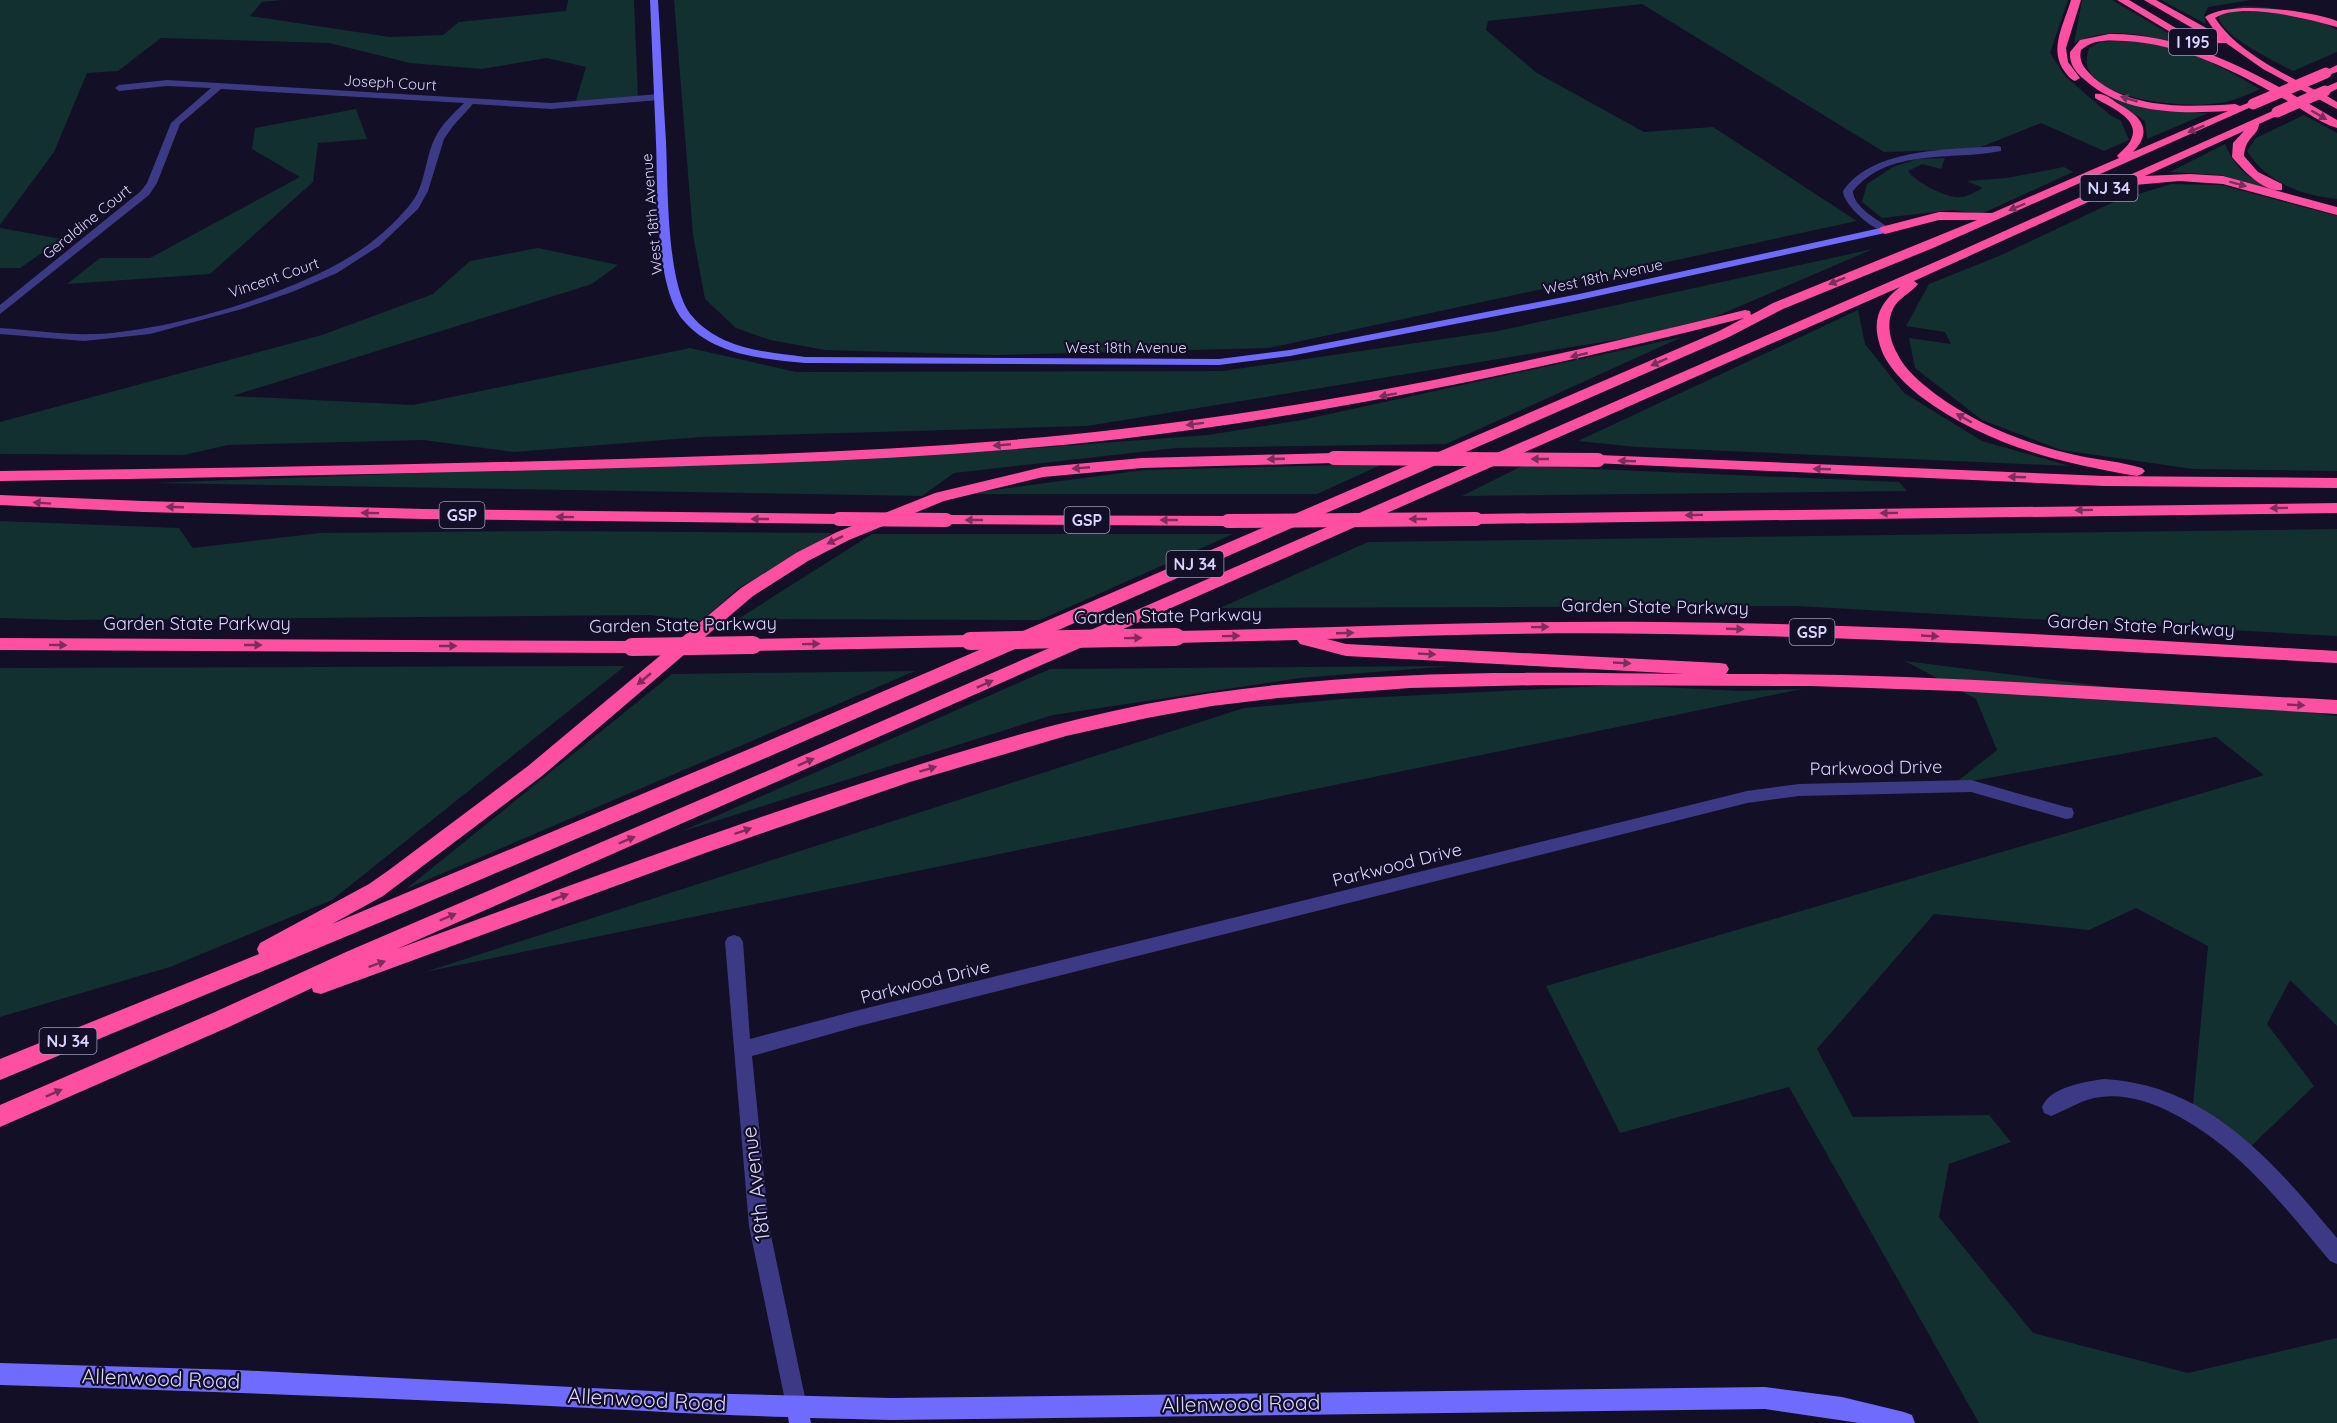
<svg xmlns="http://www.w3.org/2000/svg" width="2337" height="1423" viewBox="0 0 2337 1423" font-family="Quicksand,sans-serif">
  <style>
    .green { fill: #12302f }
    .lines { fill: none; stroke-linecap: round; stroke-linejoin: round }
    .street { fill: #3d3a85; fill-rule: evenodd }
    .secondary { fill: #6f6bff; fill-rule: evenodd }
    .highway { fill: #ff4fa3; fill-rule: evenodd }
    .highway-bridge-far2 { stroke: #ff4fa3; stroke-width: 11 }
    .highway-bridge-far1 { stroke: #ff4fa3; stroke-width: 14 }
    .highway-bridge { stroke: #ff4fa3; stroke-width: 18 }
    .oneway { fill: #7d2c5e }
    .labels { text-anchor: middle; stroke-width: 4.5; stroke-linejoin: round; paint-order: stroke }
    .far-street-label { font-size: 15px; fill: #d9d4ff; stroke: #130f26 }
    .shield { fill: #130f26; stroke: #9e99be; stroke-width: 1.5 }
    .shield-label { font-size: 16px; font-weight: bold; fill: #d9d4ff }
    .street-label { font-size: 18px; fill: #d9d4ff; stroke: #130f26 }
    .near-street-label { font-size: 21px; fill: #d9d4ff; stroke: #130f26 }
  </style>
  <rect width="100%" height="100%" fill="#130f26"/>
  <g class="green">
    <path d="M0 0H283L262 2 250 16 390 37 443 35 459 22 566 11 568 0H634L638 98 575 104 586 67 547 58 482 69 410 63 329 43 161 38 118 71 87 73 54 152 0 225Z"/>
    <path d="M674 0H2068L2050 53 2065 76 2110 115 2121 121 2129 140 2104 151 2041 123 1976 149 1884 152 1642 4 1488 21 1486 30 1537 73 1644 132 1713 127 1857 221 1269 348 994 355 825 350 770 340 736 328 705 299 693 235Z"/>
    <path d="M2082 0H2112L2202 53C2160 38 2117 23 2074 43Z"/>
    <path d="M2161 0H2251L2208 7 2204 16 2206 24Z"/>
    <path d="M2244 6C2277 7 2308 13 2337 30V52L2293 71C2277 62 2216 34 2219 15L2226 10Z"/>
    <path d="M2128 40C2185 47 2212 61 2260 89 2245 96 2229 103 2211 104 2181 107 2106 101 2089 71 2085 64 2087 55 2089 48L2100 42Z"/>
    <path d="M2101 91C2141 105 2166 112 2208 113L2147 139 2145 121Z"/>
    <path d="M356 109 367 139 318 143 313 182 210 274 67 284 100 258H150L300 177 252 149 255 128Z"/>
    <path d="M2304 115 2337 133V199C2302 196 2266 182 2247 151L2256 138Z"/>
    <path d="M2225 144C2237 173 2251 178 2277 192L2221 175 2170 172Z"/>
    <path d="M1945 158 1941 169 1922 164 1908 171C1916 182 1941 195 1955 197 1964 199 1975 192 1983 188L1967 181 2007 178 2064 167 2073 172 1981 214 1953 210 1882 218 1862 202 1867 184 1893 167 1917 159Z"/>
    <path d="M2171 184 2221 185 2337 216V471L2193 469 2061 450 1982 420 1915 368 1909 338 1951 344 1945 332 1906 326 1929 284 1999 256 2116 201Z"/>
    <path d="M0 228 62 239 20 268H0Z"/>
    <path d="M538 248 618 265 592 284 232 396 413 405 690 348 796 372 1223 371 1498 331 1873 249 1689 328 1087 426 701 437 514 452 423 440 228 445 184 455 0 454V422L322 335 433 294 470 261Z"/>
    <path d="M1858 310 1865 344 1904 393 1982 441 2070 466 1636 447 1578 441Z"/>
    <path d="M1682 337 1446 444 1176 448 954 473 922 496 152 483 996 451 1208 435 1302 420Z"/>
    <path d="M1383 464 1317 494H963L1144 470Z"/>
    <path d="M1522 466 1899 482 1907 491 1462 496Z"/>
    <path d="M0 521 179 528 193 548 320 533 551 531 833 533 739 588 701 621 650 615 64 620 0 618Z"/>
    <path d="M2337 529V636L1796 606 1220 608 1368 542Z"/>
    <path d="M872 534H1233L1040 620 738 619Z"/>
    <path d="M1905 661 2337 716V1026L2290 980 2267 1024 2314 1086 2247 1150 2192 1115 2208 946 2136 908 2089 930 1934 914 1817 1049 1853 1117 1989 1115 2011 1142 1949 1164 1939 1217 2033 1333 2188 1373 2337 1338V1423H1979L1789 1087 1620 1133 1546 986 2264 775 2216 737 1954 784 1997 750 1976 699Z"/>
    <path d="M625 666 332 900 170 967 0 1017V668Z"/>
    <path d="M1452 666 1300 678 1053 715 680 832 1050 669Z"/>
    <path d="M915 671 406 889 672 674Z"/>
    <path d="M1621 685 1741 691 1802 689 425 972 1244 708 1343 699Z"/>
  </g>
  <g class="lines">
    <g class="street">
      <path d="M167 80 551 103 659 94 663 97 659 100 551 109 473 104 453 126 444 139 428 191 418 209 379 246 337 273 292 292 242 309 150 334 84 341 0 334V328C32 330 64 335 95 334 168 331 289 295 351 256 373 243 393 225 409 206 426 187 424 160 435 138 441 125 453 114 464 103L221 89 180 124 157 183 149 195 0 314V305L141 191 147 183 171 123 211 88 167 86 119 91 115 88 119 85Z"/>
      <path d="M1998 146 2001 147V151C1952 161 1890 147 1853 191 1853 207 1877 219 1889 228V232C1876 234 1843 205 1843 191 1874 147 1950 150 1998 146Z"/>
      <path d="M1971 780 2066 807 2072 808 2074 813 2072 818 2066 819 1971 792 1799 796 1747 803 859 1026 752 1056 769 1226 807 1407 804 1415 796 1418 788 1415 749 1226 725 942 728 937 734 935 740 937 743 942 750 1039 859 1010 1747 791 1799 784Z"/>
      <path d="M2104 1079C2210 1085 2274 1163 2337 1238V1264L2330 1261C2282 1204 2239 1147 2172 1113 2151 1102 2125 1094 2101 1097 2082 1099 2069 1109 2051 1116L2044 1113 2042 1107C2050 1087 2084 1082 2104 1079Z"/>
    </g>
    <g class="secondary">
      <path d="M650 0H658C661 47 663 94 666 142 668 182 666 287 692 316 720 349 765 352 805 357L1219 359 1290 350 1579 294 1885 227 1890 230 1885 233 1579 300 1290 356 1219 365 805 363C763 359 712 355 683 320 654 286 658 187 656 142 654 94 652 47 650 0Z"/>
      <path d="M0 1363 237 1370 691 1393 891 1398 1765 1387 1842 1397 1904 1412 1912 1415 1915 1423H1859L1765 1409 891 1420 810 1418 811 1423H789L788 1417C701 1415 616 1409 530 1405 353 1397 177 1390 0 1385Z"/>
    </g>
    <g class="highway">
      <path d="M2071 0H2081L2066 48 2068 62 2080 78 2075 81C2070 79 2068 76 2065 72 2048 50 2064 24 2071 0Z"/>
      <path d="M2117 0H2129L2206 46 2197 48Z"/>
      <path d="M2144 0H2156L2217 34 2205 17C2228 0 2309 10 2337 21V27C2309 19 2240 1 2215 18 2238 53 2285 74 2321 93V89L2337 82V89L2329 93H2322L2337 102V109L2263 69 2226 43H2218Z"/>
      <path d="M2109 34C2193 33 2267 80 2337 120V128C2319 123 2301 108 2284 99 2235 71 2182 44 2125 41 2109 40 2093 39 2081 50 2078 63 2086 70 2094 78 2132 110 2189 107 2235 104L2240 106 2253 101 2258 104 1933 248 1783 309 1729 337 768 757 393 917 0 1080V1059L259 954 257 949 260 943 369 884 389 870 528 766 741 588 796 553 837 532 935 493 1043 467 1142 458 1334 453 1342 458 1334 463 1142 468 1043 477 944 501 849 540 808 561 753 596 542 776 383 896 332 924 754 747 1719 331 1744 318C1539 370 1331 414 1120 439 942 459 762 464 583 469 389 474 194 478 0 481V471C194 469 389 465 583 460 762 455 942 450 1121 429 1332 405 1539 361 1745 310L1750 311 1751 315 1773 303 1977 220H1939L1885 234 1879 230 1881 227 1939 212 1992 213 2119 158 2117 156C2122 150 2130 145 2132 137 2139 118 2108 106 2095 98V94C2104 93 2110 98 2117 103 2139 115 2155 129 2133 152L2228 111C2180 114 2123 114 2085 80 2076 73 2069 64 2070 52L2080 40Z"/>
      <path d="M2337 65V72L2326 76 2321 73Z"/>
      <path d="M2277 109 2282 112 2281 114 2259 124C2258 136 2245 137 2244 156L2258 172 2282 184V190C2264 193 2243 170 2232 157L2233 143 2244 131 2145 176 2190 174 2223 176 2337 207V215L2223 184 2179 181 2135 185 2130 183 1914 281 1918 284C1911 293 1898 298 1893 309 1886 323 1890 341 1897 353 1905 370 1920 382 1934 393 1977 425 2028 445 2080 456 2100 460 2122 462 2142 468L2145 471 2142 474 2137 476C2059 463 1984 444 1920 396 1903 382 1884 364 1879 342 1872 318 1881 302 1900 287L397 949C548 894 698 837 850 787 947 755 1045 724 1146 704 1324 670 1505 671 1685 674L1346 656 1300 644 1297 640 1176 643 1170 641 1167 637 1170 633 1176 631C1338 628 1499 620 1660 622 1886 624 2112 638 2337 651V663C2112 651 1887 637 1662 634 1550 632 1438 635 1327 639L1346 644 1720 663 1726 664 1729 669 1726 674C1930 673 2133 690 2337 700V714L1957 691 1810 686 1542 685 1410 688 1278 698 1212 706 1147 718 1066 736 910 782 708 852 321 994 313 992 312 988 231 1026 0 1127V1105L215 1012 346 952 781 765 1951 255Z"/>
      <path d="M1598 455 2104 476 2337 478V488L2104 486 1593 463 1590 460Z"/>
      <path d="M0 495 143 501 424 509 839 514 847 519 839 524 424 519 143 512 0 505Z"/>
      <path d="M2337 503V513L1476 524 1468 519 1476 514Z"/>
      <path d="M946 515 1228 516 1236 521 1228 526 940 524 938 520 940 516Z"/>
      <path d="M970 635 976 637 979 641 976 645 970 647 753 651 747 649 744 645 747 641 753 639Z"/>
      <path d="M0 638 632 641 638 643 641 647 638 651 632 653 0 650Z"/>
    </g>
    <g class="highway-bridge-far2">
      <path d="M2253 104 2326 73"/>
      <path d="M2277 112 2325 91"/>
    </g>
    <g class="highway-bridge-far1">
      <path d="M1334 458 1598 460"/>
      <path d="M839 519 946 520"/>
      <path d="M1228 521 1476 519"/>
    </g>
    <g class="highway-bridge">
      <path d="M970 641 1176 637"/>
      <path d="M632 647 753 645"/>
    </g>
  </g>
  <defs><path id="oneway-solid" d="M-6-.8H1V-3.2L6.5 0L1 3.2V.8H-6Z" transform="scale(1.5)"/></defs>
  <g class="oneway">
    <use href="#oneway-solid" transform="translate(2129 99) rotate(-163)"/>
    <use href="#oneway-solid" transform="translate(2319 115) rotate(30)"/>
    <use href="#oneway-solid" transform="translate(2196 129) rotate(157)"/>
    <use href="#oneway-solid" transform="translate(2238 184) rotate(15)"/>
    <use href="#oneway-solid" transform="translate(2017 207) rotate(157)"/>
    <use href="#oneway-solid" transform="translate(1837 281) rotate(157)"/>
    <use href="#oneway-solid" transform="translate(1579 355) rotate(167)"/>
    <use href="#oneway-solid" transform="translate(1659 362) rotate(156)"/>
    <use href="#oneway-solid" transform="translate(1388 395) rotate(170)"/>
    <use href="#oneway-solid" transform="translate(1964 418) rotate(-150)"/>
    <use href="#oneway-solid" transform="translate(1195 424) rotate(173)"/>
    <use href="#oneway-solid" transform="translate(1002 445) rotate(175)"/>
    <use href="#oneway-solid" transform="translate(1276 459) rotate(178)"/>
    <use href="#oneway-solid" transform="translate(1540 459) rotate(-180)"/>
    <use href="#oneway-solid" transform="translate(1627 461) rotate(-178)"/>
    <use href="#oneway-solid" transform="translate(1081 468) rotate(175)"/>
    <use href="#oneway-solid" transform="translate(1822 469) rotate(-178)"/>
    <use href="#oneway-solid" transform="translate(2017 477) rotate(-178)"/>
    <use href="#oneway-solid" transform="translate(42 503) rotate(-176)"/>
    <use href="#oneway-solid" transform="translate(175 507) rotate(-178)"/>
    <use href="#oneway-solid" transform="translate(2279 508) rotate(179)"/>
    <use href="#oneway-solid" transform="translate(2084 510) rotate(179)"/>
    <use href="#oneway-solid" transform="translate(370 513) rotate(-179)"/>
    <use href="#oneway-solid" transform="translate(1889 513) rotate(179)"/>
    <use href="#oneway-solid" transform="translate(1694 515) rotate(179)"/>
    <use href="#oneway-solid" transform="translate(565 517) rotate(-179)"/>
    <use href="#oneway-solid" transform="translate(760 519) rotate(-180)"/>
    <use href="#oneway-solid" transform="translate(1418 519) rotate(180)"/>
    <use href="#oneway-solid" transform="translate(974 520) rotate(-180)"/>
    <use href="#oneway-solid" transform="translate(1169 520) rotate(-180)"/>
    <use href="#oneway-solid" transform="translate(835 540) rotate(154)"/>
    <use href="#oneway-solid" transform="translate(1540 627) rotate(-1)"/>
    <use href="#oneway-solid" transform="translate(1735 629) rotate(2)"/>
    <use href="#oneway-solid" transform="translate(1345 633) rotate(-2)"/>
    <use href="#oneway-solid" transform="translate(1231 636) rotate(-1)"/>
    <use href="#oneway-solid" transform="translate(1930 636) rotate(3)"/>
    <use href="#oneway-solid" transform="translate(1133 638) rotate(-1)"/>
    <use href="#oneway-solid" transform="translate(811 644) rotate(-1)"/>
    <use href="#oneway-solid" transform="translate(58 645) rotate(1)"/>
    <use href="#oneway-solid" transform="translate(253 645)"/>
    <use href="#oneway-solid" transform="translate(448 646)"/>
    <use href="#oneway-solid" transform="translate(1427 654) rotate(3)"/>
    <use href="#oneway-solid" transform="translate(1622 663) rotate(3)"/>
    <use href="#oneway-solid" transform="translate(644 679) rotate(140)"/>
    <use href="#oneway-solid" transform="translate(985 684) rotate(-24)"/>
    <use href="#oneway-solid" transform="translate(2296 705) rotate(3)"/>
    <use href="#oneway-solid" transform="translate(806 762) rotate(-24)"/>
    <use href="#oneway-solid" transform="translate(928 769) rotate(-17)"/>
    <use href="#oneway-solid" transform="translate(743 831) rotate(-19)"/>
    <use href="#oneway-solid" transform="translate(627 840) rotate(-23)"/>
    <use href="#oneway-solid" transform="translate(560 897) rotate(-20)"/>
    <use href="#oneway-solid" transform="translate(448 917) rotate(-23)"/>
    <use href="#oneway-solid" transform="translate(377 964) rotate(-20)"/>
    <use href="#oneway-solid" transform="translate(54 1093) rotate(-24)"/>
  </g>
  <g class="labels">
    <g class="far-street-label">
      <text transform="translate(390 83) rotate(3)" y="5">Joseph Court</text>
      <text transform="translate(652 214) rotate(-95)" y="5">West 18th Avenue</text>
      <text transform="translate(87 222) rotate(-39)" y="5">Geraldine Court</text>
      <text transform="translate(1603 277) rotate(-12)" y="5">West 18th Avenue</text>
      <text transform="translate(274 278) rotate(-19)" y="5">Vincent Court</text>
      <text x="1126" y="353">West 18th Avenue</text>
    </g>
    <g class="shield">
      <rect x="2169" y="29" width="48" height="26" rx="4.5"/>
      <rect x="2080.5" y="175" width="57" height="26" rx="4.5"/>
      <rect x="439.5" y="502" width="45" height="26" rx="4.5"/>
      <rect x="1064.5" y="507" width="45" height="26" rx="4.5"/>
      <rect x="1166.5" y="551" width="57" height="26" rx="4.5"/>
      <rect x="1789.5" y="619" width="45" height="26" rx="4.5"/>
      <rect x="39.5" y="1028" width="57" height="26" rx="4.5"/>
    </g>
    <g class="shield-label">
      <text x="2193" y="48">I 195</text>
      <text x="2109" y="194">NJ 34</text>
      <text x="462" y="521">GSP</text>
      <text x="1087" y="526">GSP</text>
      <text x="1195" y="570">NJ 34</text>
      <text x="1812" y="638">GSP</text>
      <text x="68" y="1047">NJ 34</text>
    </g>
    <g class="street-label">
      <text transform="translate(1655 607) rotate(1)" y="6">Garden State Parkway</text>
      <text transform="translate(1168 616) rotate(-1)" y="6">Garden State Parkway</text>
      <text x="197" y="630">Garden State Parkway</text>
      <text transform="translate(683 625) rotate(-1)" y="6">Garden State Parkway</text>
      <text transform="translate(2141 626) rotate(3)" y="6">Garden State Parkway</text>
      <text transform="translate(1876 768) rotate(-1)" y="6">Parkwood Drive</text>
      <text transform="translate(1397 865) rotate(-14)" y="6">Parkwood Drive</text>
      <text transform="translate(925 982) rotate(-14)" y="6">Parkwood Drive</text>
    </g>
    <g class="near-street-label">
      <text transform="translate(756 1184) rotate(-97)" y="7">18th Avenue</text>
      <text transform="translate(161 1379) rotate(2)" y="7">Allenwood Road</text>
      <text transform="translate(647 1400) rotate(3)" y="7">Allenwood Road</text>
      <text transform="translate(1241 1404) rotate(-1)" y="7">Allenwood Road</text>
    </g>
  </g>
</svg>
